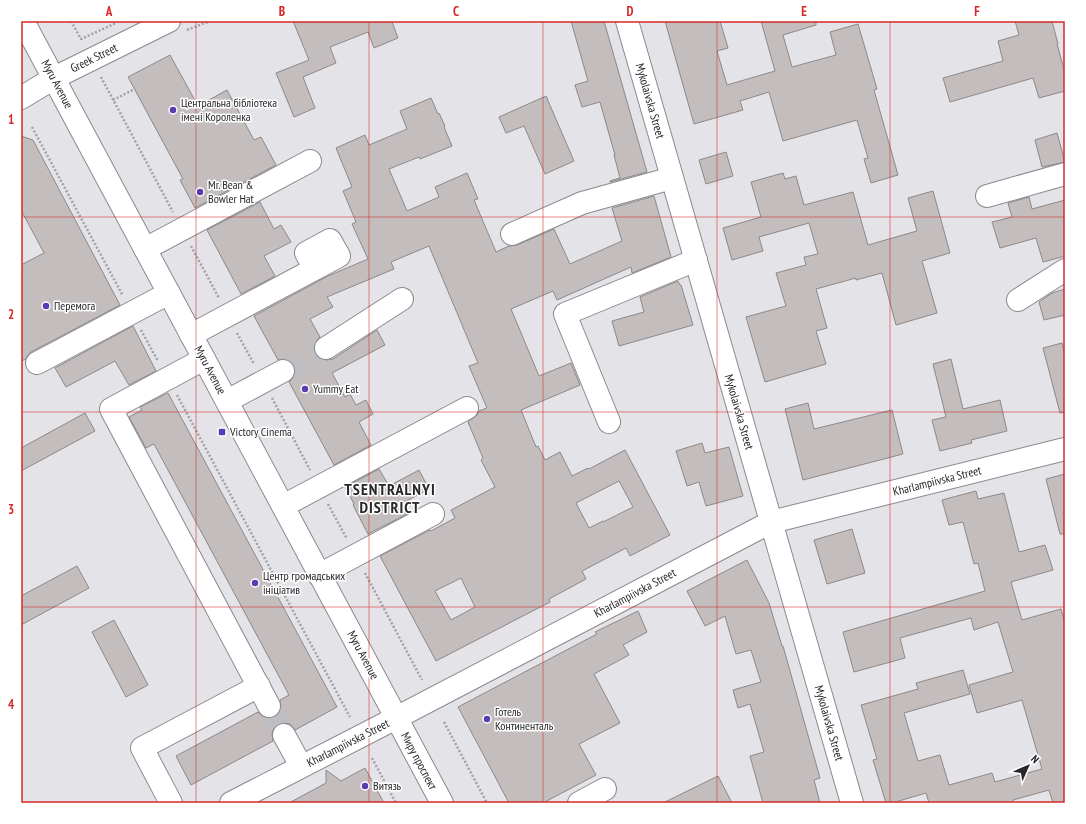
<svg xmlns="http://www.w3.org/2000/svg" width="1086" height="824" viewBox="0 0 1086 824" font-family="'PT Sans Narrow',sans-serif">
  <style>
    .building { fill: #c3bdbd; stroke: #8e8888; fill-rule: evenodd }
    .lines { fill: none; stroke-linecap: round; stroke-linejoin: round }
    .minor-tunnel { stroke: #bebec2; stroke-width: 22; stroke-dasharray: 22 11; stroke-linecap: butt }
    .minor-casing { stroke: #8a898e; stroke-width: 24 }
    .major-casing { stroke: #8a898e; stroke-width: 24 }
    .path { stroke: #a2a1a5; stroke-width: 2.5; stroke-dasharray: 2 2; stroke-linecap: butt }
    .minor { stroke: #fff; stroke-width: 22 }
    .major { stroke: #fff; stroke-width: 22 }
    .grid { fill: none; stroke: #d62828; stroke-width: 1; stroke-opacity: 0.55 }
    .poi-dot { fill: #593cb4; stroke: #fff; stroke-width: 1.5 }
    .labels { text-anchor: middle; stroke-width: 3; stroke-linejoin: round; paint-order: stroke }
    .street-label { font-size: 12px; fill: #28282a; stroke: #fff }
    .poi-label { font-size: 12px; fill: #28282a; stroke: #fff; text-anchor: start }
    .district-label { font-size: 16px; font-weight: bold; letter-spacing: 1px; fill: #28282a; stroke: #fff }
    .neatline { fill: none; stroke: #d62828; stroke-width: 1.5 }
    .grid-label { font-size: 13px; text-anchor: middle; font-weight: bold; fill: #d62828 }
  </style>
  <rect width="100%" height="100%" fill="#e4e3e8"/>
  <g class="building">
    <path d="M293 21H393L392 22 398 38 374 48 368 32 330 47 336 63 303 77 315 108 294 117 276 73 309 60Z"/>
    <path d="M571 21H604L647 172 610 182V181L620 178 614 155H615L600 102 582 107 575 85 588 81Z"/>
    <path d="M665 21H720L728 48 717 51 727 85 775 71 761 21H816V25L783 35 792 67 836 55 830 32 858 24 877 89 874 90 898 175 871 183 864 159 868 158 857 120 783 141 769 92 740 101 743 110 694 124Z"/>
    <path d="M1015 21H1052L1058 44H1057L1065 73V91L1039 98 1033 78 950 102 943 78 1003 61 998 41 1019 35Z"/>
    <path d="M170 55 198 106 227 90 254 140 261 137 276 165 195 208 180 180 183 179 128 77Z"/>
    <path d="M546 96 574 161 545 174 524 126 506 133 499 117Z"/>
    <path d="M431 98 438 114 439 113 445 126 444 127 452 146 420 159 419 157 389 169 407 211 439 197 435 187 467 173 478 199 474 200 496 252 509 246 517 245 554 229 570 264 622 241 612 208 654 196 671 257 632 273 631 267 557 300 553 291 511 309 539 376 571 363 580 385 521 410 536 447 538 446 545 460 560 452 572 476 588 468 589 469 625 450 670 535 630 556 626 548 582 571 586 579 549 599 550 602 436 661 380 556 430 530 431 531 455 518 451 510 495 487 481 460 483 458 468 422 477 415 479 411 487 408 469 366 478 363 429 246 391 262 394 269 327 297 333 307 310 319 320 337 315 342 314 348 315 354 321 359 327 360 333 359 377 330 385 345 332 373 345 397 350 394 356 405 366 400 373 414 359 422 371 445 334 465 289 382 294 377 295 372 294 365 289 360 284 359 278 360 254 316 328 276 368 259 352 224 356 222 343 191 352 187 336 148 365 135 369 145 407 129 400 111ZM619 481 633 507 603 522V521L589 528 576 503ZM461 578 475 607 451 620 435 591Z"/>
    <path d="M1057 133 1065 162 1042 167 1035 140Z"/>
    <path d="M21 136 33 140 120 305 31 352 27 356 26 359 21 361V265L44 253 21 210Z"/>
    <path d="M726 152 733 176 706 184 699 160Z"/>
    <path d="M783 173 785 179 796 176 804 205 853 192 868 245 917 231 908 198 933 191 950 253 922 261 937 313 896 325 882 273 856 280V278L816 289 827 328 816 331 826 364 765 382 746 317 786 306 776 273 806 265 804 257 818 254 809 223 759 237 763 251 732 260 723 228 761 217 751 182Z"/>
    <path d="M1029 197 1032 209 1065 200V256L1043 262 1036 238 1000 248 992 222 1012 217 1008 203Z"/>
    <path d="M260 202 274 229 281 225 291 242 264 256 275 276 241 294 207 230Z"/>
    <path d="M678 281 680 285H681L693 325 619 346 612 321 644 312 640 297Z"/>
    <path d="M1065 289V315L1044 320 1039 302 1052 293Z"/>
    <path d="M133 326 156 371 129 385 115 361 66 387 55 368Z"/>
    <path d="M1062 343 1065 355V412L1060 413 1043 348Z"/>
    <path d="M951 359 963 409 1000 400 1007 431 971 440 972 443 940 451 932 420 946 417 933 364Z"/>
    <path d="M168 393 337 707 295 730 290 724 285 723 278 724 274 728 272 734 273 741 191 785 176 756 258 712 262 716 268 718 275 717 280 712 281 707 280 700 289 695 154 444 146 448 129 417 142 410 140 407Z"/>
    <path d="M808 403 814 429 892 410 903 454 803 480 785 409Z"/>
    <path d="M85 413 95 431 21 471V448Z"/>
    <path d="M702 443 705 453 729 447 743 496 706 506 699 482 687 486 676 451Z"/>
    <path d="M379 469 389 486 419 470 429 489 401 504 407 514 368 534 353 505 354 504 345 487Z"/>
    <path d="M1065 474V534H1060L1046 479Z"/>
    <path d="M976 491 978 499 1004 493 1019 552 1045 545 1053 570 1011 582 1022 620 1061 609 1065 623V803H1053L1049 790 1013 800 1014 803H929L926 793 892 803H886L873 760 877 759 861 705 918 689 916 683 963 670 970 694 904 713 918 761 940 755 949 785 992 773 995 782 1042 769 1022 700 977 713 969 685 1013 672 998 622 974 630 971 618 900 638 905 658 854 672 843 632 985 591 978 563 974 564 963 522 949 525 942 500Z"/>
    <path d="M852 529 865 573 827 584 814 540Z"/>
    <path d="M747 560 769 603 782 646H783L820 778 814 780 820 803H763L750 756 764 752 750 704 738 708 733 690 761 682 751 650 736 654 725 616 705 626 687 591Z"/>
    <path d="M77 566 89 588 21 625V596Z"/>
    <path d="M638 611 647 632 623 645 629 655 594 674 620 723 579 744 596 775 543 803H509L458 707 597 634 595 632Z"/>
    <path d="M114 620 148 685 126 697 92 632Z"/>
    <path d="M365 768 384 803H289L326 783V770L341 781Z"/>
    <path d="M718 776 732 803H663Z"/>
  </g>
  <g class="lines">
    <g class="minor-tunnel">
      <path d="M283 371 326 348"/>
      <path d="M269 706 284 735"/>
    </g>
    <g class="minor-casing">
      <g id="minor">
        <path d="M627 21 852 803"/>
        <path d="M21 98 54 78 169 21"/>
        <path d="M987 196 1065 174"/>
        <path d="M512 234 582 203 672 178"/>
        <path d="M145 249 310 161"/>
        <path d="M1018 300 1065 270"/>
        <path d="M191 335 339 256 330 240 306 253 315 269"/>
        <path d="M326 348 402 299"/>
        <path d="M204 359 111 409 269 706"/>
        <path d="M37 363 169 293"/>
        <path d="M227 401 283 371"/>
        <path d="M609 422 565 314 696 260"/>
        <path d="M283 506 467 408"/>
        <path d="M319 575 433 514"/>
        <path d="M284 735 301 766"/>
        <path d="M171 803 142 748 259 686"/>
        <path d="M231 803 396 718 771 522 1065 449"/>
        <path d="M579 803 605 789"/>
      </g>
    </g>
    <g class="major-casing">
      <path id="major" d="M23 21 442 803"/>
    </g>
    <g class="path">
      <path d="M71 21 81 39 116 23"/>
      <path d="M187 30 210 21"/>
      <path d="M101 77 173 212"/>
      <path d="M113 100 135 89"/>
      <path d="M32 127 123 296"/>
      <path d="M191 246 219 298"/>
      <path d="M141 330 158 361"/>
      <path d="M237 333 254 364"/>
      <path d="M177 395 350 717"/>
      <path d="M272 398 310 470"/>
      <path d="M328 504 347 539"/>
      <path d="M365 573 422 680"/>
      <path d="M444 722 487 803"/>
      <path d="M372 758 396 803"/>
    </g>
    <use href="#minor" class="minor"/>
    <use href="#major" class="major"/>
  </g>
  <path class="grid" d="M196 21V803M369 21V803M543 21V803M717 21V803M890 21V803M21 217H1065M21 412H1065M21 607H1065"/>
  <g class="poi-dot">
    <circle cx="173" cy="110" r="4"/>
    <circle cx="200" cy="192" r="4"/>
    <circle cx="46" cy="306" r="4"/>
    <circle cx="305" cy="389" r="4"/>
    <rect x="218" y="428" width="8" height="8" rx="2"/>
    <circle cx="255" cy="583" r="4"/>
    <circle cx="487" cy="719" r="4"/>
    <circle cx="365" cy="786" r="4"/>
  </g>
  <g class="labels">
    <g class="street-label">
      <text transform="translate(94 58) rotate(-26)" y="4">Greek Street</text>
      <text transform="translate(57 84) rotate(62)" y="4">Myru Avenue</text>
      <text transform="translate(650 101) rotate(74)" y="4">Mykolaivska Street</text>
      <text transform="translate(210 370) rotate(62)" y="4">Myru Avenue</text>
      <text transform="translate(739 412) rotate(74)" y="4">Mykolaivska Street</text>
      <text transform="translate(937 481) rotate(-14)" y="4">Kharlampiivska Street</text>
      <text transform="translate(635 593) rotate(-28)" y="4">Kharlampiivska Street</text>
      <text transform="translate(363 655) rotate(62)" y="4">Myru Avenue</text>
      <text transform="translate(829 723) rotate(74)" y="4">Mykolaivska Street</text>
      <text transform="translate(348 743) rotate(-27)" y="4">Kharlampiivska Street</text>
      <text transform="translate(419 761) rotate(62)" y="4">Миру проспект</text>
    </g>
    <g class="poi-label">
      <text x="181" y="107">Центральна бібліотека<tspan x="181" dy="14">імені Короленка</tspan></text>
      <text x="208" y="189">Mr. Bean &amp;<tspan x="208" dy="14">Bowler Hat</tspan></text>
      <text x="54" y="310">Перемога</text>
      <text x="313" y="393">Yummy Eat</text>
      <text x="230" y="436">Victory Cinema</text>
      <text x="263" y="580">Центр громадських<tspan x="263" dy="14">ініціатив</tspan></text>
      <text x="495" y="716">Готель<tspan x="495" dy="14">Континенталь</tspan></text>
      <text x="373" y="790">Витязь</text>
    </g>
    <g class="district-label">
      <text x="390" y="495">TSENTRALNYI<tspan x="390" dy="18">DISTRICT</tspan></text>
    </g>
  </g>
  <rect width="1086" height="824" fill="none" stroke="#ffffff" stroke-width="44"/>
  <g transform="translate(1028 766) rotate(45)" stroke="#ffffff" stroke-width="3" paint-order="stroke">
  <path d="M0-3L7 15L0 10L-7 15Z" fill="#28282a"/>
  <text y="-6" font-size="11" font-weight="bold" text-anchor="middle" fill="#28282a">N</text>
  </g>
  <rect x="22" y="22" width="1042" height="780" class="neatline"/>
  <g class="grid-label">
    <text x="109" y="16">A</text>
    <text x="282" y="16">B</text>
    <text x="456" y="16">C</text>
    <text x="630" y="16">D</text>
    <text x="804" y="16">E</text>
    <text x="977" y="16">F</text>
    <text x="11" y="124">1</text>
    <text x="11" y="319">2</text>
    <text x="11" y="514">3</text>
    <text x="11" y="709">4</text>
  </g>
</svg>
